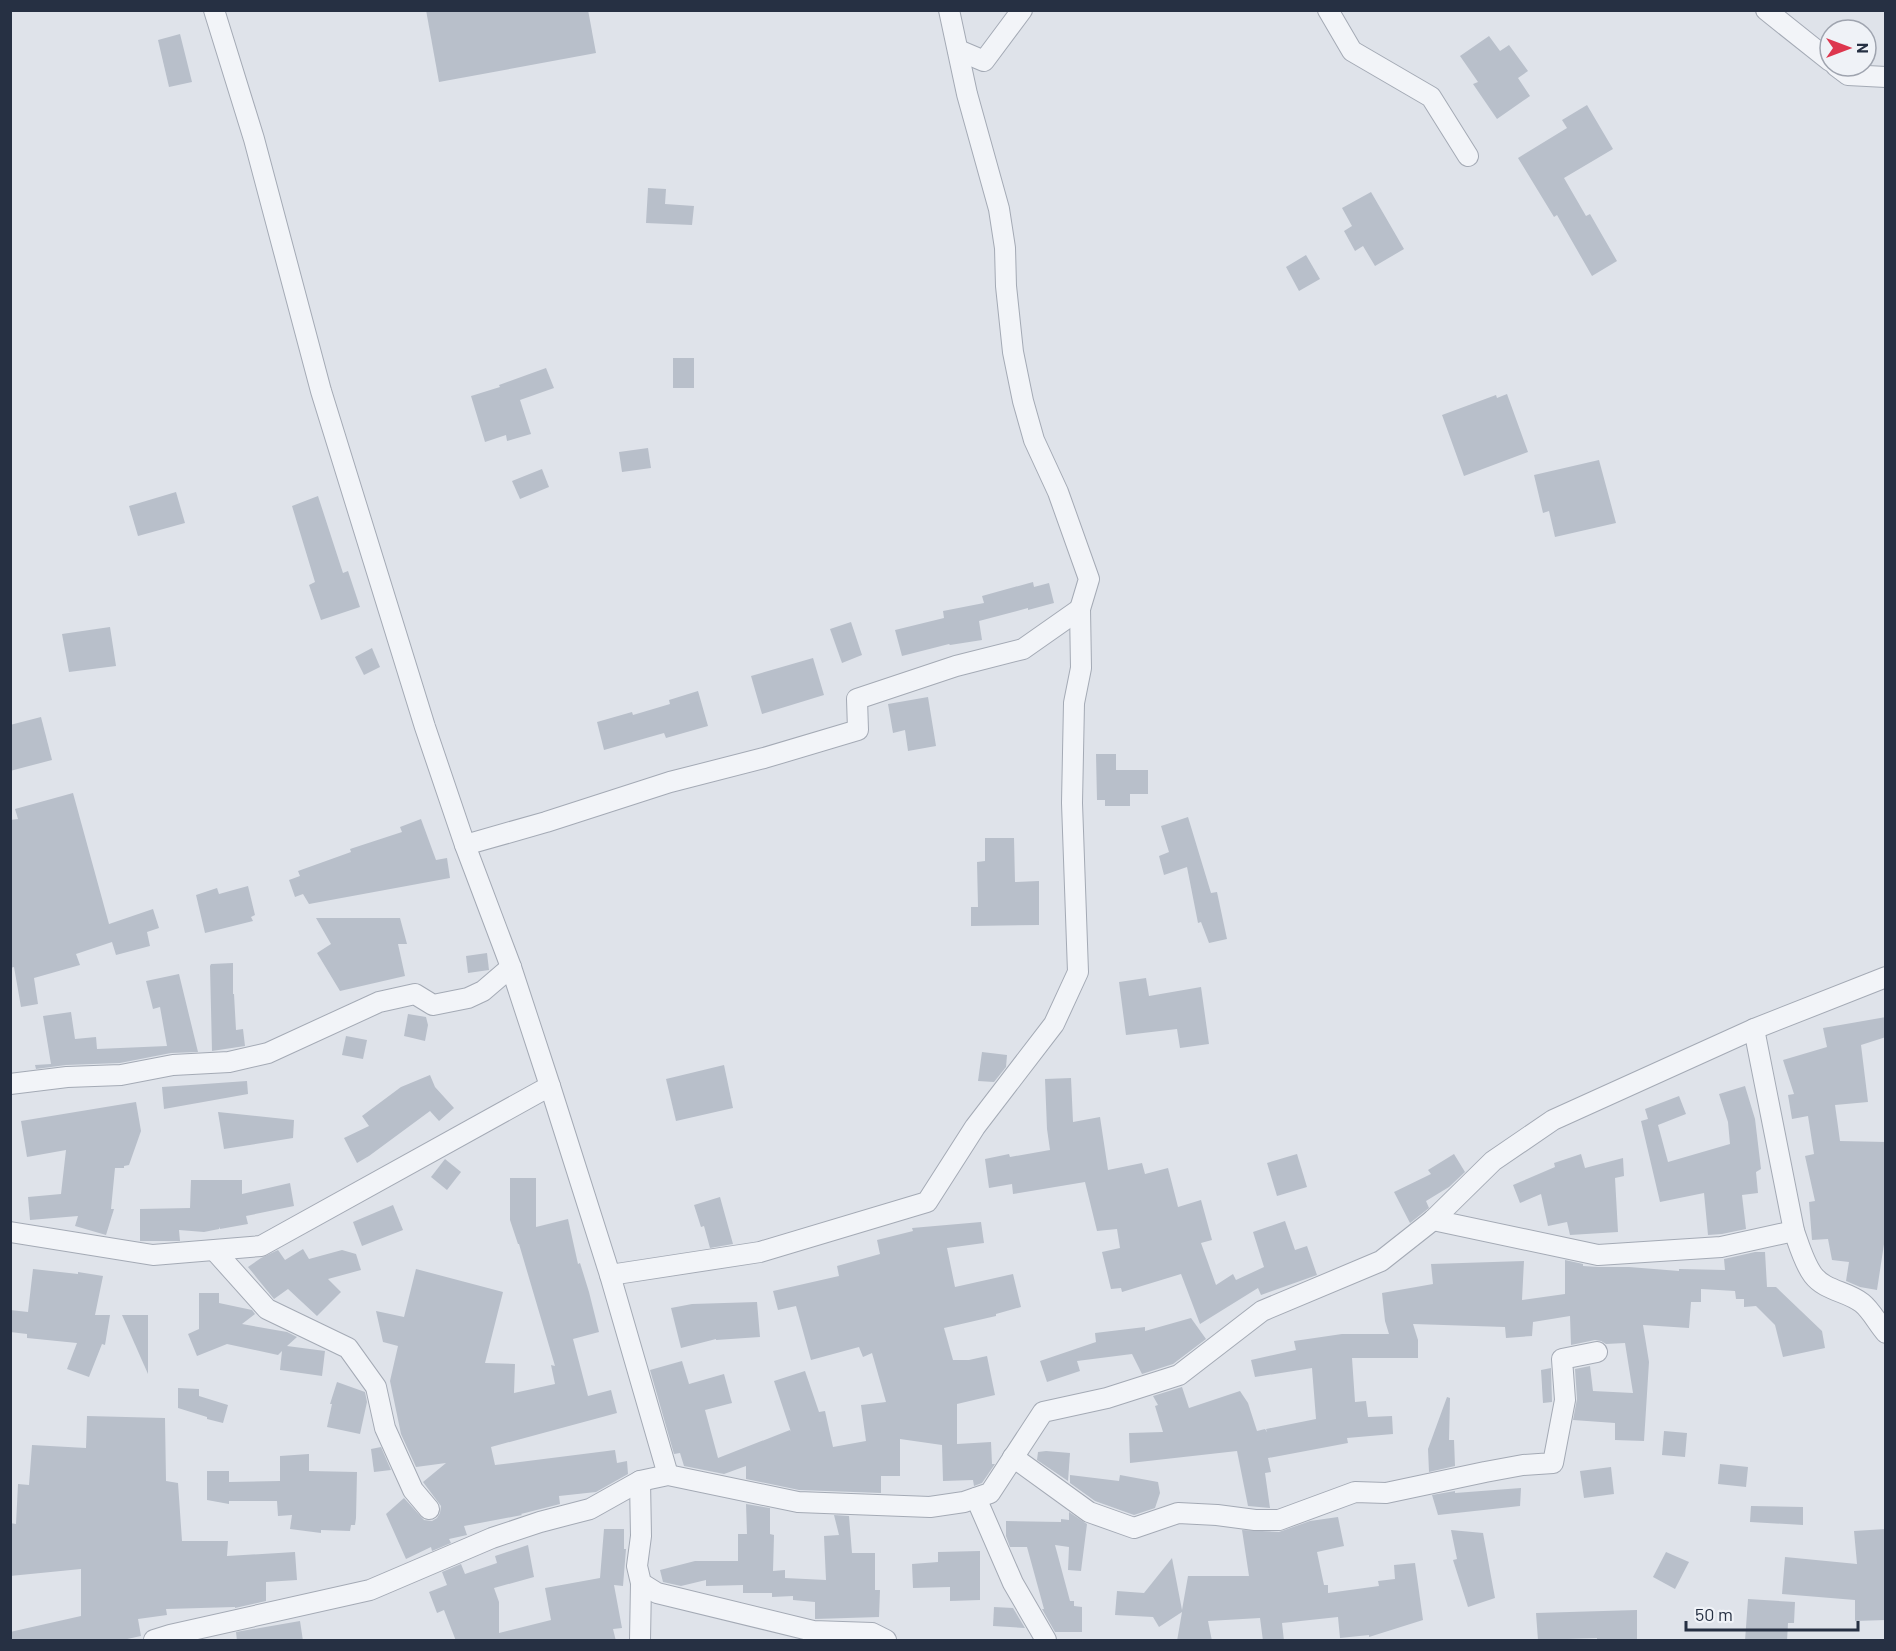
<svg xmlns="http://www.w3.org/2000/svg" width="1896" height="1651" viewBox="0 0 1896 1651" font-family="Barlow,sans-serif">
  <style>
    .building { fill: #b8bfca }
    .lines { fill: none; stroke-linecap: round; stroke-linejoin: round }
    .street-casing { stroke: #a4aab5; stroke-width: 22 }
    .street { stroke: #f2f4f8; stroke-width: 20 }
  </style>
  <rect width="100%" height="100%" fill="#dfe3ea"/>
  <g class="building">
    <path d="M426 10H588L596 53 439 82Z"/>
    <path d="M180 34 192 82 169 87 158 40Z"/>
    <path d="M1489 36 1500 51 1509 45 1528 71 1518 78 1530 96 1497 119 1473 84 1478 82 1460 56Z"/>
    <path d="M1587 105 1613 149 1564 178 1586 216 1590 214 1617 261 1592 276 1557 215 1554 217 1518 158 1567 128 1562 120Z"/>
    <path d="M648 188 666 189 665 204 694 206 692 225 646 223Z"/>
    <path d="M1371 192 1404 249 1375 266 1363 246 1355 251 1344 231 1352 226 1342 208Z"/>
    <path d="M1306 255 1320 279 1299 291 1286 267Z"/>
    <rect x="673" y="358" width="21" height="30"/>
    <path d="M546 368 554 388 520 400 531 434 507 441 506 435 485 442 471 396 500 387 499 385Z"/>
    <path d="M1507 394 1528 452 1464 476 1442 415 1496 395 1497 398Z"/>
    <path d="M648 448 651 468 622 472 619 452Z"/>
    <path d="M1599 460 1616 523 1555 537 1549 511 1543 513 1534 475Z"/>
    <path d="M542 469 549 487 520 499 512 481Z"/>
    <path d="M176 492 185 523 138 536 129 506Z"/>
    <path d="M318 496 343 573 348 571 360 607 321 620 309 585 315 582 292 506Z"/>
    <path d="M1033 582 1034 587 1049 583 1054 603 1028 610V608L979 621 982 640 950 645 949 644 902 656 895 630 944 618 943 611 984 603 982 596Z"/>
    <path d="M851 622 862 655 842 663 830 629Z"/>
    <path d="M110 627 116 666 69 672 62 634Z"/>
    <path d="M372 648 380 667 364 675 355 657Z"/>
    <path d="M813 658 824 695 762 714 751 676Z"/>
    <path d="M698 691 708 726 666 738 664 733 604 750 597 722 632 712 633 715 670 704 669 700Z"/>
    <path d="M928 697 936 746 908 751 905 730 893 733 888 704Z"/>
    <path d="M41 717 52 760 10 771V725Z"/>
    <path d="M1096 754H1116V770H1148V794H1130V806H1105V800H1097Z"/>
    <path d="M73 793 109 924 153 909 159 928 147 932 150 946 116 955 112 942 76 954 80 965 34 978 38 1004 21 1007 14 967 10 968V820L18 819 15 809Z"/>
    <path d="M1188 817 1211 893 1217 892 1227 939 1209 943 1201 922 1198 923 1187 867 1164 875 1159 856 1169 852 1161 826Z"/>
    <path d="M421 819 436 860 447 858 450 878 309 904 303 894 295 897 289 880 300 876 298 871 351 852 350 849 402 832 400 827Z"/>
    <path d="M985 838H1014L1015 882 1039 881V925L971 926V907H978L977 862 985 861Z"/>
    <path d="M248 886 255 915 251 917 253 921 205 933 196 895 217 888 219 894Z"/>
    <path d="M316 918H400L407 944H398L405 976 340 991 317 953 331 944Z"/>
    <path d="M487 953 489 970 468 973 466 956Z"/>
    <path d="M233 963V994H234L236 1030 243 1029 245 1046 212 1051 210 966 211 964Z"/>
    <path d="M179 974 198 1052 171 1053 120 1063 66 1065 36 1069 35 1065 51 1064 43 1016 71 1012 75 1039 96 1037 97 1049 167 1046 160 1007 153 1009 146 981Z"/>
    <path d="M1146 978 1149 996 1201 987 1209 1044 1180 1048 1177 1029 1126 1035 1119 982Z"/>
    <path d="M408 1014 426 1017 428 1025 425 1041 404 1036Z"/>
    <path d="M1886 1017V1037L1861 1045 1868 1102 1835 1105 1840 1141 1886 1142V1231L1877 1290 1860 1287 1846 1281 1849 1262 1832 1260 1828 1239 1812 1240 1809 1202 1815 1201 1805 1156 1814 1154 1808 1116 1792 1119 1788 1095 1794 1094 1783 1060 1827 1047 1823 1028Z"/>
    <path d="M346 1036 367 1040 363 1059 342 1055Z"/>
    <path d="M982 1052 1007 1055 1006 1067 994 1082 978 1081Z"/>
    <path d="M724 1065 733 1108 676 1121 666 1079Z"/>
    <path d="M430 1075 435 1087 454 1108 439 1121 430 1111 369 1156 357 1163 344 1138 369 1126 362 1116 401 1087Z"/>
    <path d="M1071 1078 1073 1122 1100 1117 1108 1170 1142 1163 1145 1174 1168 1168 1178 1207 1201 1200 1212 1240 1201 1243 1216 1285 1233 1274 1236 1280 1264 1267 1253 1232 1285 1221 1295 1250 1307 1246 1317 1275 1261 1295 1258 1288 1200 1324 1181 1274 1122 1292 1121 1288 1111 1289 1102 1252 1120 1248 1117 1229 1097 1231 1085 1182 1013 1194 1012 1184 989 1188 985 1159 1009 1154 1010 1157 1050 1150 1047 1129 1045 1079Z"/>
    <path d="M247 1081 248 1094 164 1109 162 1087Z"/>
    <path d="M1745 1086 1755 1119 1761 1169 1756 1172 1758 1193 1742 1195 1746 1229 1722 1234 1708 1235 1704 1193 1660 1202 1641 1121 1648 1119 1645 1109 1679 1096 1686 1114 1658 1125 1668 1162 1730 1144 1728 1122 1719 1094Z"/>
    <path d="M136 1102 141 1131 129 1165 124 1166V1168H115L111 1209H114L106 1235 75 1226 78 1216 30 1220 28 1197 61 1194 66 1150 27 1157 21 1121Z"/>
    <path d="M218 1112 294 1120 293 1138 224 1149Z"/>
    <path d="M1297 1154 1307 1187 1277 1196 1267 1163Z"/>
    <path d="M1454 1154 1465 1172 1449 1187 1426 1201 1429 1208 1410 1223 1394 1192 1431 1174 1428 1170Z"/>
    <path d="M1581 1154 1585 1168 1623 1158 1624 1176 1615 1178 1618 1232 1570 1235 1567 1222 1548 1226 1541 1194 1520 1203 1513 1185 1555 1167 1554 1163Z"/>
    <path d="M445 1159 461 1172 447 1190 431 1177Z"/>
    <path d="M510 1178H536V1227L568 1219 578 1264 580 1263 589 1292 599 1332 573 1339 588 1396 611 1390 617 1413 491 1447 495 1465 615 1450 617 1463 627 1461 628 1474 596 1492 559 1496 560 1504 521 1514 522 1515 464 1526 467 1535 449 1539 451 1543 432 1551 431 1547 406 1559 386 1514 404 1498 424 1520 432 1521 437 1518 440 1513 441 1506 423 1482 446 1463 416 1467 401 1434 390 1381 398 1346 383 1342 376 1311 404 1317 416 1269 503 1292 485 1363 515 1364 514 1393 555 1384 551 1365 555 1366 519 1244H518L510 1220Z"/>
    <path d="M191 1180H242V1194L290 1183 294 1206 246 1216 248 1224 220 1229 219 1227V1229L204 1232 179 1230 180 1241H140V1209L190 1208Z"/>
    <path d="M720 1197 733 1244 710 1248 704 1226 701 1227 694 1205Z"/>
    <path d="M393 1205 403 1230 362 1246 353 1222Z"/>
    <path d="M981 1222 984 1243 947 1248 955 1287 1013 1274 1021 1307 996 1314V1316L944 1328 953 1360H969L987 1356 995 1395 957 1404V1444L991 1442 992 1464H995L982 1483 974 1486 973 1480 943 1481 942 1445 900 1439V1476H881V1493L799 1490 746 1479V1466L724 1474 684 1466 680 1453 674 1454 650 1370 682 1361 689 1384 724 1374 732 1403 705 1410 718 1458 790 1430 791 1432 774 1381 805 1371 819 1412 825 1411 833 1447 866 1441 861 1405 886 1402 872 1353 863 1357 859 1347 811 1360 796 1306 778 1310 773 1291 839 1276 837 1266 880 1254 877 1240 913 1231 912 1228Z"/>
    <path d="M303 1249 309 1259 342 1250 356 1254 361 1270 328 1279 341 1292 317 1316 288 1289 274 1299 248 1267 261 1258 278 1250 285 1260Z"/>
    <path d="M1755 1252H1765L1767 1287H1776L1822 1331 1825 1348 1783 1357 1775 1325 1756 1306 1744 1307V1299H1736L1735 1291 1701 1289V1302H1691L1689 1328 1643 1325 1649 1362 1644 1441 1615 1440V1423L1573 1420 1577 1399 1575 1369 1590 1366 1593 1391 1633 1393 1625 1343 1606 1344 1601 1341 1595 1340 1571 1345 1570 1316 1533 1322 1532 1336 1506 1338 1505 1327 1413 1324 1418 1340V1358H1352L1355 1402 1366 1401 1368 1417 1392 1416 1393 1434 1347 1438 1348 1443 1268 1458 1271 1472 1265 1473 1270 1508 1248 1506 1237 1451 1130 1463 1129 1433 1163 1432 1155 1406 1158 1405 1153 1396 1182 1387 1189 1408 1240 1391 1248 1403 1257 1431 1265 1429 1267 1432 1266 1429 1316 1419 1312 1368 1255 1377 1251 1360 1296 1350 1294 1341 1342 1334H1389L1385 1321 1382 1293 1433 1284 1431 1264 1524 1261 1522 1300 1565 1294V1260L1583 1264V1266L1598 1267H1629L1679 1271V1269L1725 1270 1724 1259Z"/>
    <path d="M33 1269 78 1274V1272L103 1276 95 1315H110L105 1345 102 1344 89 1377 67 1369 77 1343 27 1338V1334L10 1332V1310L28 1312Z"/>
    <path d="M199 1293H219V1303L252 1310 255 1314 242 1324 287 1332 297 1337 287 1346 325 1351 322 1376 280 1370 282 1351 278 1355 227 1344 197 1356 188 1334 199 1329Z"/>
    <path d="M757 1302 760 1337 716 1340V1339L681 1348 671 1308 692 1304Z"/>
    <path d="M122 1315H148V1374Z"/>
    <path d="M1191 1318 1206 1339 1173 1364 1142 1374 1132 1354 1077 1361 1080 1371 1047 1382 1040 1361 1096 1342 1095 1333 1145 1327V1331Z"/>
    <path d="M1551 1368 1552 1402 1543 1403 1541 1370Z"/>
    <path d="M337 1382 365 1392 367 1402 360 1434 327 1427 332 1404H330Z"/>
    <path d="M178 1388 199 1389V1396L228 1405 223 1423 207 1419V1417L178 1408Z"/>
    <path d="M1447 1397 1450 1398 1449 1440H1454L1455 1466 1429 1472 1428 1449Z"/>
    <path d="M87 1416 165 1418 166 1481 178 1483 182 1541H228L227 1556 295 1552 297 1580 266 1582V1601L235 1608V1607L166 1609 167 1615 138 1619 141 1636 118 1641H10V1632L81 1616V1569L10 1576V1523L16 1524 18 1484 29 1485 32 1445 86 1448Z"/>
    <path d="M1664 1431 1687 1433 1685 1457 1662 1455Z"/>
    <path d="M381 1447 391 1470 374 1472 371 1449Z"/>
    <path d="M1046 1451 1070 1453 1068 1481 1037 1460 1038 1452Z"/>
    <path d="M309 1454V1471L357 1472 356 1518 355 1525H351L350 1531 321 1530V1533L290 1529 292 1515 278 1516 277 1501H229V1504L207 1500V1471H229V1482L280 1481V1456Z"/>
    <path d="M1720 1464 1748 1467 1746 1487 1718 1484Z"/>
    <path d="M1611 1467 1614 1494 1584 1498 1580 1471Z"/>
    <path d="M1070 1475 1119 1481 1120 1475 1158 1482 1160 1493 1155 1508 1134 1515 1095 1501 1070 1483Z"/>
    <path d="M1521 1488 1520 1506 1438 1515 1432 1495 1455 1491V1493Z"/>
    <path d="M746 1504 770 1508V1534L774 1535 773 1571 785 1570V1578L826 1580 824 1536 839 1535 834 1515 849 1516 852 1553H875V1590H880L879 1617 815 1619V1602L793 1600V1596L772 1597V1593H743V1585L706 1586V1580L681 1586 663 1582 660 1570 695 1561H738V1534H747Z"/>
    <path d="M1751 1506 1803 1507V1525L1750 1522Z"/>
    <path d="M1069 1512 1087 1524 1081 1571 1068 1570 1069 1547 1055 1545 1070 1601H1074V1606L1082 1607V1632H1055L1042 1609H1044L1027 1547H1010L1006 1536V1521L1061 1522V1519L1069 1520Z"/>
    <path d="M1338 1517 1344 1546 1317 1552 1324 1585H1328V1593L1379 1586 1378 1581 1395 1579 1394 1565 1415 1563 1423 1620 1369 1637V1635L1340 1638 1338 1617 1282 1623 1284 1641H1263L1260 1618 1208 1621 1212 1641H1177L1182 1612 1159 1627 1153 1617 1115 1615 1117 1591 1144 1593 1172 1558 1182 1610 1188 1576H1249L1242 1530 1279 1532 1310 1521Z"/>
    <path d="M604 1529H624V1549H626L623 1586 614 1585 622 1628 613 1629 616 1641H456L444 1610 437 1613 429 1592 447 1585 442 1572 461 1564 465 1574 497 1563 495 1556 528 1545 534 1577 494 1588 499 1602V1633L551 1620 545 1588 600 1578Z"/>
    <path d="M1886 1529V1620L1855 1621V1600L1782 1594 1785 1557 1857 1564 1854 1531Z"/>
    <path d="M1451 1530 1483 1533 1495 1598 1468 1607 1453 1560 1457 1559Z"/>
    <path d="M980 1551V1600L950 1601V1587L913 1588 912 1564 938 1562V1552Z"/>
    <path d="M1666 1552 1689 1562 1675 1589 1653 1577Z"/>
    <path d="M1748 1599 1795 1602 1794 1623H1788L1787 1641H1745Z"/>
    <path d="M994 1607 1013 1608 1025 1628 993 1626Z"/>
    <path d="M1637 1610V1641H1597V1638L1538 1640 1536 1613Z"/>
    <path d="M300 1621 303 1641H237L236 1632Z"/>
  </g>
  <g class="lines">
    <g class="street-casing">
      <g id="street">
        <path d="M214 10 254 139 321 391 425 727 465 845 511 967 550 1086 610 1275 668 1475"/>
        <path d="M1328 10 1352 51 1431 97 1468 156"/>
        <path d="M1766 10 1830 61"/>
        <path d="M958 50 984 61 1022 10"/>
        <path d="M1836 66 1848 75 1886 77"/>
        <path d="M465 845 546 822 670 782 764 758 858 730 857 699 956 666 1023 649 1080 609"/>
        <path d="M1754 1029 1794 1231C1799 1245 1804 1263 1813 1275 1825 1291 1847 1291 1862 1303 1871 1310 1878 1324 1886 1333"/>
        <path d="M10 1084 67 1077 121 1075 173 1065 229 1062 268 1053 379 1002 415 994 433 1005 468 998 483 991 511 967"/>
        <path d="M1433 1220 1598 1255 1721 1247 1794 1231"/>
        <path d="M10 1232 153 1255 261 1246 550 1086"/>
        <path d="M215 1251 267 1309 348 1348 376 1387 385 1428 413 1490 429 1509"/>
        <path d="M610 1275 760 1252 927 1202 975 1127 1054 1024 1078 972 1072 803 1074 703 1081 668 1080 609 1089 579 1058 492 1034 440 1023 401 1013 352 1006 286 1005 248 999 209 967 94 949 10"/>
        <path d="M1013 1457 1089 1512 1134 1528 1178 1513 1217 1515 1255 1520H1279L1355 1492 1386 1493 1485 1472 1523 1465 1553 1463 1565 1400 1562 1359 1597 1352"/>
        <path d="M640 1481 641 1536 637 1566 641 1583 657 1593 813 1631 872 1633 886 1640"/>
        <path d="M976 1498 1013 1583 1046 1640"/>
        <path d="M154 1640 170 1635 370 1590 492 1538 540 1522 590 1509 640 1481 668 1475 798 1502 930 1507 964 1502 990 1493 1043 1412 1107 1398 1179 1375 1262 1311 1381 1261 1433 1220 1493 1161 1553 1120 1754 1029 1886 977"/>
        <path d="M640 1640 641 1583"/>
      </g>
    </g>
    <use href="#street" class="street"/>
  </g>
  <rect width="1896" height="1651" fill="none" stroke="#263043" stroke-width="24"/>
  <g transform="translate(1848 48) rotate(90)"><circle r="28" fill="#eff2f7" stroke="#9fa4af" stroke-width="1.5"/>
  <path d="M0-4.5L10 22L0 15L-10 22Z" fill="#dd364e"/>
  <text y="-9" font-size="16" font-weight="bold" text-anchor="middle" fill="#263043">N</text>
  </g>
  <path d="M1686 1621v9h172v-9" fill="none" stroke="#263043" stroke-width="3"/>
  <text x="1695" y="1621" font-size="18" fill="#263043" stroke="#eff2f7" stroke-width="4.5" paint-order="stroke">50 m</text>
</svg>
